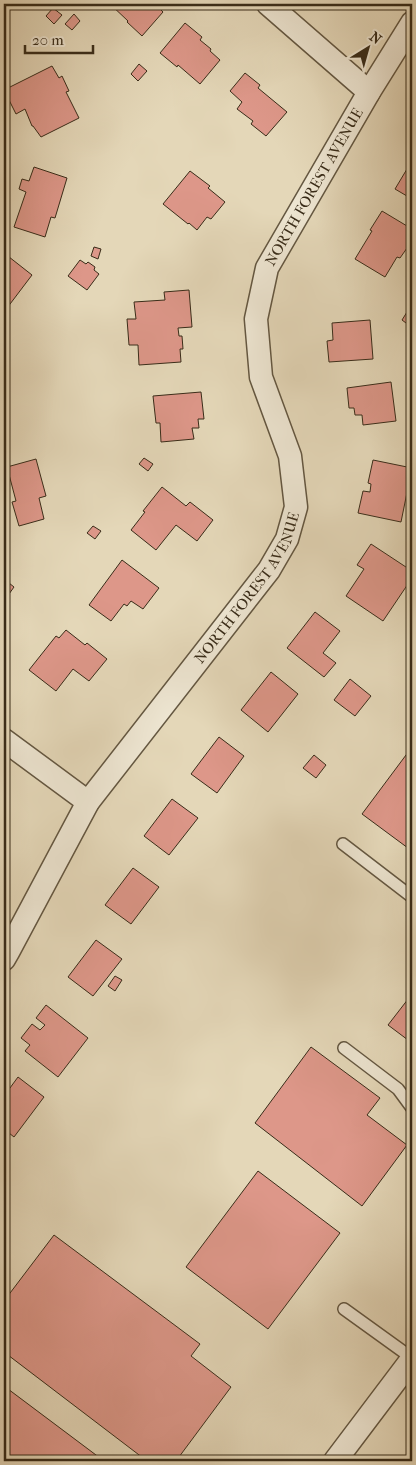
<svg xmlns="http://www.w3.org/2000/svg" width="416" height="1465" viewBox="0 0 416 1465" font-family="'IM FELL French Canon',serif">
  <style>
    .building { fill: #dd9789; stroke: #392c19 }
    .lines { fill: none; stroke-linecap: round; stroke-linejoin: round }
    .service-casing { stroke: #645741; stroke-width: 14 }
    .minor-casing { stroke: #645741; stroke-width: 25 }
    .service { stroke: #ede5d1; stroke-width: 11 }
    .minor { stroke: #ede5d1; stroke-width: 22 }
    .labels { text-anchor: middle; stroke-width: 4; stroke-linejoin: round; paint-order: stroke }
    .street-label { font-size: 15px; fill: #392c19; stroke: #ede5d1 }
  </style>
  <rect width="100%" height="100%" fill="#e4d7b8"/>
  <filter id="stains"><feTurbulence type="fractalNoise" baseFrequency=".004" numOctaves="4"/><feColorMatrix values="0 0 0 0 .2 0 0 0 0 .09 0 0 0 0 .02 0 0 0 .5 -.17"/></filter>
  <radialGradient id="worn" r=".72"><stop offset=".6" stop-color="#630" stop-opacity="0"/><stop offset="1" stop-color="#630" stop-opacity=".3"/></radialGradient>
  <g class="building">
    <path d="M110 4H155L163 12 142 36 127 22 128 21Z"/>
    <path d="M53 8 62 15 54 24 46 16Z"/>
    <path d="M74 14 80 21 72 30 65 24Z"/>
    <path d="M185 23 202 37 200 40 211 49 210 51 220 60 200 84 178 65 177 67 160 53Z"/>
    <path d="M139 64 147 71 138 81 131 74Z"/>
    <path d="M52 66 59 78 62 76 69 91 66 92 79 118 41 137 33 126H32L25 109 16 114 4 90Z"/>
    <path d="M245 73 260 85 258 88 287 112 266 136 251 124 253 121 237 109 242 102 230 91Z"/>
    <path d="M34 167 67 178 55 218 51 217 45 237 14 227 26 192 19 189 22 179 29 181Z"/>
    <path d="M407 169 412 173V199L395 189Z"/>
    <path d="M190 171 210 186 208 188 225 202 211 219 207 217 197 230 189 223 188 224 163 204Z"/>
    <path d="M382 211 412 229V241L400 258 397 257 385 277 355 259 372 231 370 230Z"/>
    <path d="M94 247 101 249 98 259 91 256Z"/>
    <path d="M4 253 32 275 4 312Z"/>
    <path d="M80 260 86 264 88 262 95 267 94 270 99 274 87 290 68 276Z"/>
    <path d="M189 290 192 327 178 328 179 336H182L183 349H180L181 362 139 365 138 345H129L127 319H136L134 302 165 300 164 292Z"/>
    <path d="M407 312 412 315V323L410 326 402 320Z"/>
    <path d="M370 320 373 359 329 362 327 341 333 340 332 323Z"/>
    <path d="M391 382 396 421 363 425 362 415H355L354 408H349L347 388Z"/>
    <path d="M201 392 204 419H198L199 428H192L194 439 161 442 160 423H156L153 396Z"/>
    <path d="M144 458 153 464 148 471 139 464Z"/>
    <path d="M36 459 46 496 39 498 44 519 19 526 12 502 16 501 7 467Z"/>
    <path d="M373 460 412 468 401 522 358 513 363 491 370 492 371 484 368 483Z"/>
    <path d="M162 487 186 506 190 502 213 520 197 541 176 525 156 550 131 530 145 512 143 511Z"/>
    <path d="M93 526 101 531 95 539 87 533Z"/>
    <path d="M371 544 412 571V578L383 621 346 596 364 569 357 565Z"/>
    <path d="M122 560 159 588 143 609 131 601 127 606 124 604 111 621 89 605Z"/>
    <path d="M4 579 14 587 4 601Z"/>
    <path d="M315 612 340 631 323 653 336 663 324 677 287 648Z"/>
    <path d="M66 630 85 645 87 643 107 659 89 681 73 669 56 691 29 670 56 636 59 638Z"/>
    <path d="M271 672 298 694 268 732 241 710Z"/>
    <path d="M350 679 371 696 355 716 334 700Z"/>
    <path d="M219 737 244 756 217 793 191 774Z"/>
    <path d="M412 747V851L362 814Z"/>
    <path d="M314 755 326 765 316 778 303 768Z"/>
    <path d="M172 799 198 818 169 855 144 836Z"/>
    <path d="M133 868 159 887 131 924 105 905Z"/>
    <path d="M96 940 122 959 93 996 68 977Z"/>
    <path d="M115 976 122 980 115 991 108 986Z"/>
    <path d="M412 994V1043L388 1025Z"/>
    <path d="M46 1005 88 1038 58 1077 25 1051 30 1045 21 1038 32 1024 40 1030 45 1025 36 1018Z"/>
    <path d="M311 1047 380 1098 367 1115 407 1145 362 1206 255 1123Z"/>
    <path d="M18 1077 44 1097 14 1137 4 1129V1089L7 1092Z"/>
    <path d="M258 1171 340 1233 268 1329 186 1267Z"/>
    <path d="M54 1235 200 1344 191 1356 231 1387 176 1461H147L4 1352V1301Z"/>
    <path d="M4 1386 104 1461H4Z"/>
  </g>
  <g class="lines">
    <g class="service-casing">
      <g id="service">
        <path d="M343 844 412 897"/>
        <path d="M344 1048 398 1089 412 1108"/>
        <path d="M344 1309 412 1358"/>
      </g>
    </g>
    <g class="minor-casing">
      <g id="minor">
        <path d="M268 4 369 92"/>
        <path d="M4 740 88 802"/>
        <path id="s1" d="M4 959 8 952 88 802 269 570 287 539 296 507 290 456 261 377 256 319 267 268 369 92 412 23"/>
        <path d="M335 1461 412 1359"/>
      </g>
    </g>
    <use href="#service" class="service"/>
    <use href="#minor" class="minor"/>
  </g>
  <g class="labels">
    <g class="street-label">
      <text dy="5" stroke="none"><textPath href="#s1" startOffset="881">NORTH FOREST AVENUE</textPath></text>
      <text dy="5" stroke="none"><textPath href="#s1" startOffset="446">NORTH FOREST AVENUE</textPath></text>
    </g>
  </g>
  <rect width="416" height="1465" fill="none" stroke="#e4d7b8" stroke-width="20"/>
  <rect x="5" y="5" width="406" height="1455" fill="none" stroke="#392c19" stroke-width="2.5"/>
  <rect x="10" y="10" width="396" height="1445" fill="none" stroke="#392c19"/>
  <g transform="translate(368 48) rotate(37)" stroke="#ede5d1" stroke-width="4" paint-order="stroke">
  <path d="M0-4L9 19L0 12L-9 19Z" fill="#392c19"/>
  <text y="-8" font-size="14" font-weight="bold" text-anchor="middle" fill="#392c19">N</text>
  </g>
  <path d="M25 45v8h68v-8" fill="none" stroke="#392c19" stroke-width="2.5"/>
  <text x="32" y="45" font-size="15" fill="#392c19" stroke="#ede5d1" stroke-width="4" paint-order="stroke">20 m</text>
  <rect width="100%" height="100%" filter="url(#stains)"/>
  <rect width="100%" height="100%" fill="url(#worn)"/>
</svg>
